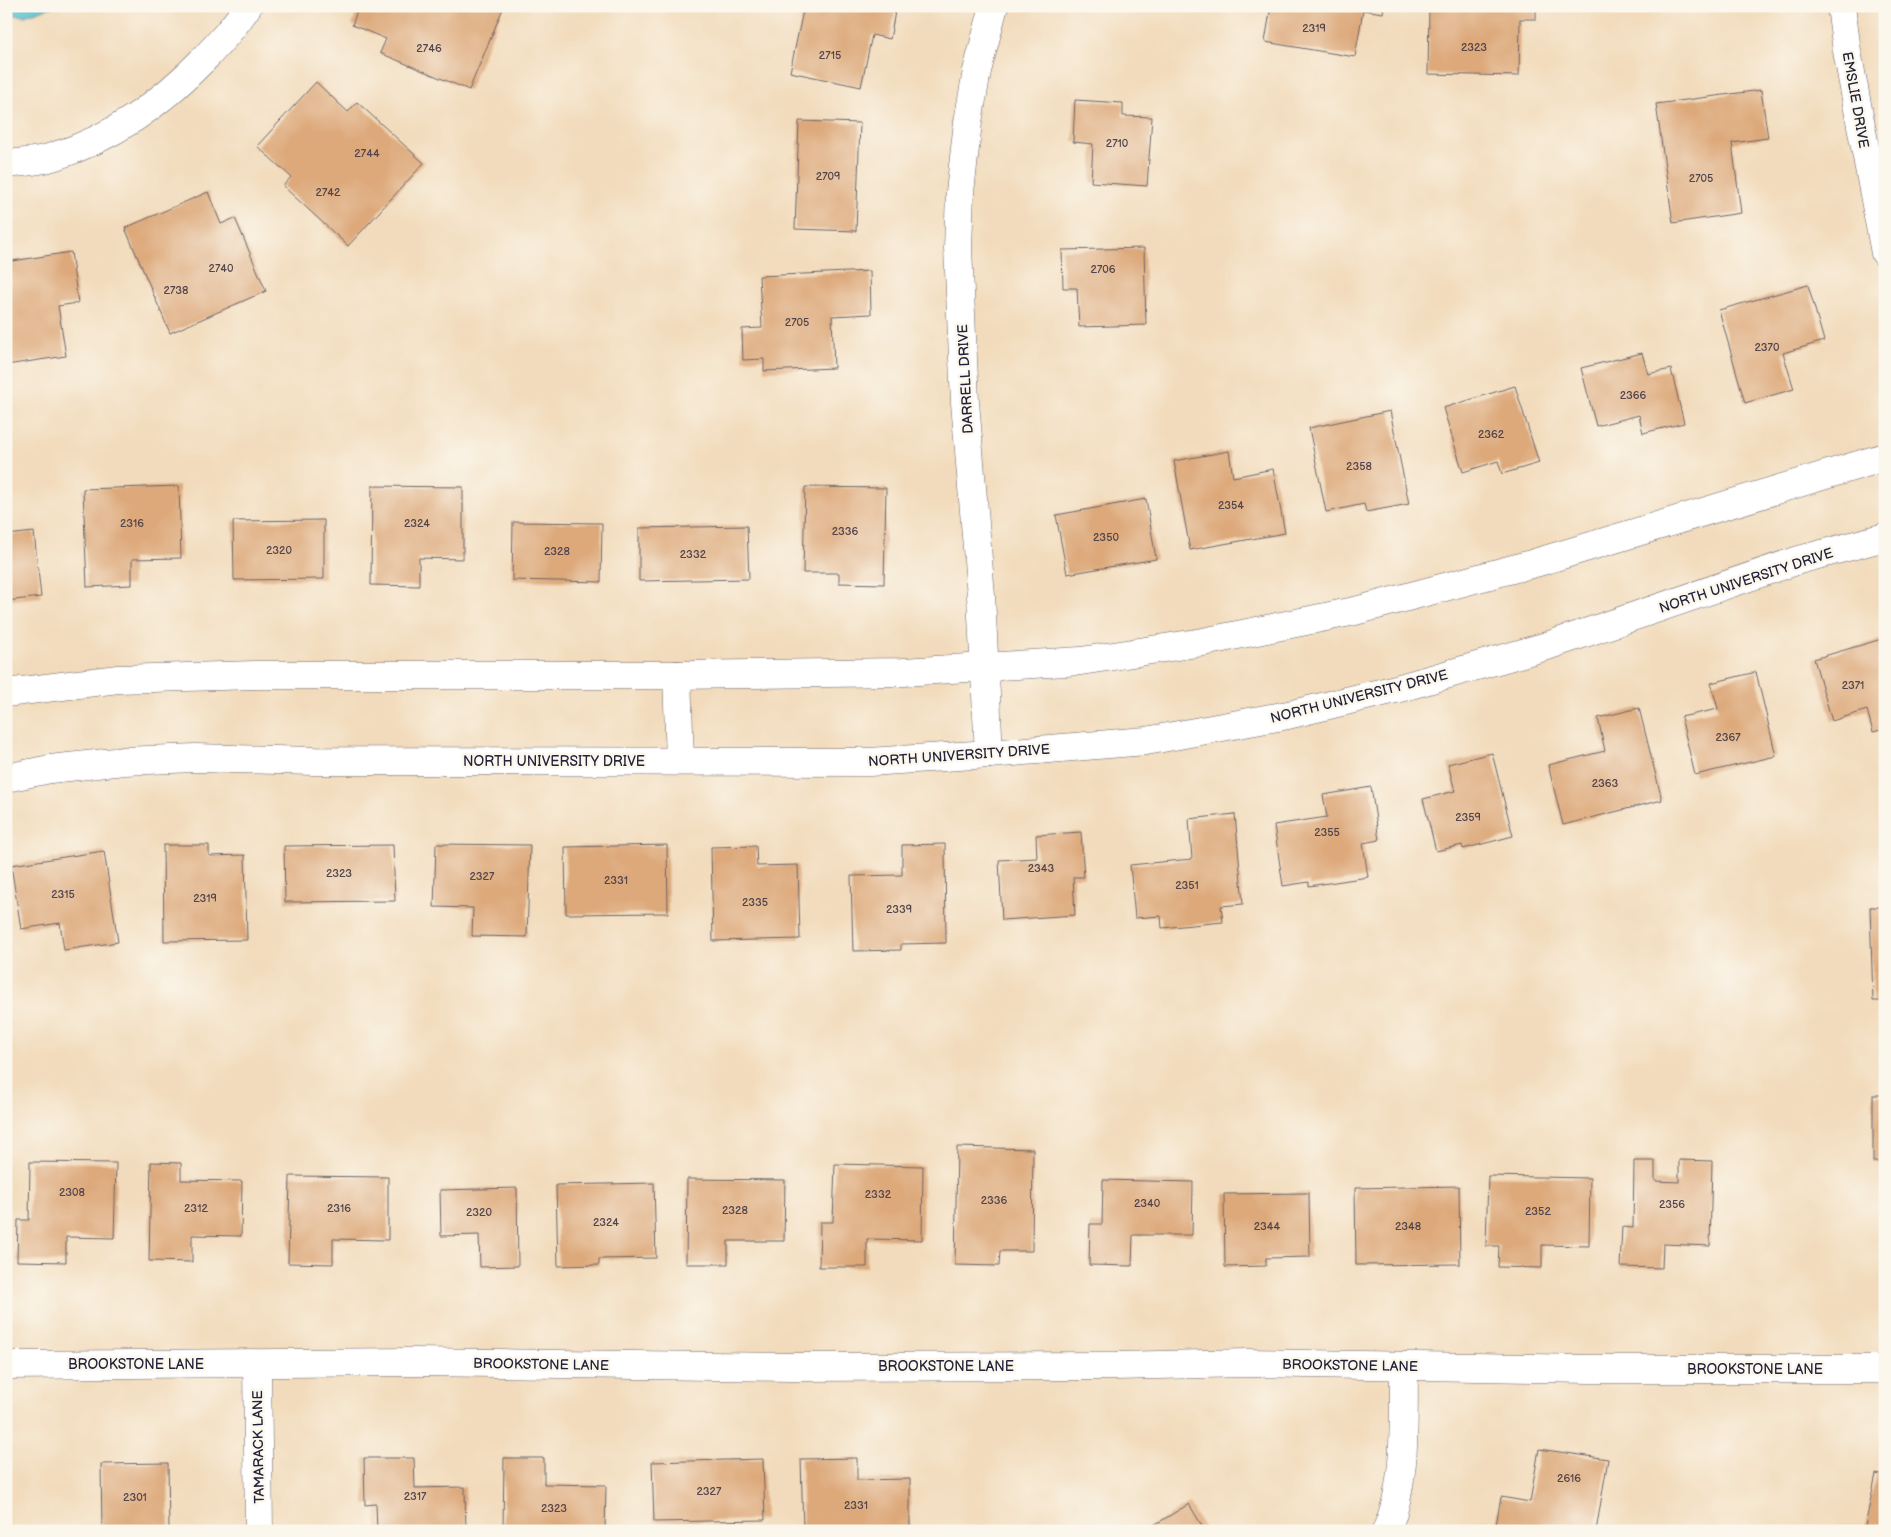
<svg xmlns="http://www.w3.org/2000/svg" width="1891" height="1537" viewBox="0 0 1891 1537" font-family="'Balsamiq Sans',sans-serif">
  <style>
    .water { fill: #56c3cd; stroke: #3c7284 }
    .building { fill: #dda97a }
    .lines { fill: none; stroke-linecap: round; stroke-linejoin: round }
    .minor-casing { stroke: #6b6368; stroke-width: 29 }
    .minor { stroke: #fff; stroke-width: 28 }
    .labels { text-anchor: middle; stroke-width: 5; stroke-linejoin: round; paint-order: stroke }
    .number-label { font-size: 11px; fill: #51444b }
    .street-label { font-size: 14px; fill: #22223b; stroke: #fbf7ec }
  </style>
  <rect width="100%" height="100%" fill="#fbf7ec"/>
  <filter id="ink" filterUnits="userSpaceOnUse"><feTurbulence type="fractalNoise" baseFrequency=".02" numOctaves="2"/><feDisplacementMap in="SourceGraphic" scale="10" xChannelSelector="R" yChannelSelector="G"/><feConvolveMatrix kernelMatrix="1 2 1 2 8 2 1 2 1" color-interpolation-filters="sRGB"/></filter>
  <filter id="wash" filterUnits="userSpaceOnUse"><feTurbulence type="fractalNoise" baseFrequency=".0096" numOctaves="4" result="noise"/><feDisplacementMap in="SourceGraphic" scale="20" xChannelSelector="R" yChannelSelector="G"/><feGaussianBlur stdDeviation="1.12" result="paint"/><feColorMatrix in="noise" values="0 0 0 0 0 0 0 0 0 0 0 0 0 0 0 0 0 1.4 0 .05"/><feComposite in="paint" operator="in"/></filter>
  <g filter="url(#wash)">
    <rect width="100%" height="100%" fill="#f2dbbc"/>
    <path class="water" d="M6 6H55L24 16 6 14Z"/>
    <g id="blocks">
      <g class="building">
        <path d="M359 6H504L469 90 380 53 386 39 352 25Z"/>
        <path d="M804 6H896L890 39 872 35 861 87 790 72Z"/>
        <path d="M1271 6H1384L1383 13 1363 10 1355 57 1265 42Z"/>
        <path d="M1472 6H1536V19H1520L1519 76 1428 74 1429 8 1472 9Z"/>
        <path d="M316 82 348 112 357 102 424 163 348 246 283 186 291 177 257 146Z"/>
        <path d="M1761 90 1768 138 1732 143 1741 213 1673 223 1656 104Z"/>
        <path d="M1075 100 1123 103V116L1152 117 1147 186 1091 182 1093 144 1073 142Z"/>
        <path d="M799 121 860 123 856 231 795 229Z"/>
        <path d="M208 192 221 224 235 218 266 291 170 333 125 228Z"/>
        <path d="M1144 248 1146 325 1079 327 1077 288H1063L1062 250Z"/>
        <path d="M71 252 78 303 58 306 66 356 6 365V262Z"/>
        <path d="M870 271 871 314 832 316 834 368 764 371V359L743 360 742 329 762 328 759 276Z"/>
        <path d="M1808 285 1824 341 1783 353 1794 389 1745 403 1719 310Z"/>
        <path d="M1642 353 1648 374 1671 369 1684 423 1643 433 1639 415 1596 426 1581 368Z"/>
        <path d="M1515 386 1539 463 1502 474 1498 461 1463 472 1443 408Z"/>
        <path d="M1390 411 1409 504 1366 512 1364 504 1326 512 1309 428Z"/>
        <path d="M1229 451 1233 477 1273 469 1285 533 1190 550 1174 461Z"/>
        <path d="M179 486 181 558 132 559V585L87 587 83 489Z"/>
        <path d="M372 486 463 487V559L419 558V586L371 585Z"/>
        <path d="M805 487 886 488 884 584 839 583V573H803Z"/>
        <path d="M1146 499 1156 559 1067 574 1056 515Z"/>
        <path d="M324 520V579L234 580 233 521Z"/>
        <path d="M513 522 602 523 601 582 512 580Z"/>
        <path d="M747 526 749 579 639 581V528Z"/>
        <path d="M34 532 41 597 6 601V535Z"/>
        <path d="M1885 638V729L1873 732 1867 710 1832 721 1814 659Z"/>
        <path d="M1756 672 1776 756 1695 775 1681 717 1718 709 1711 683Z"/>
        <path d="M1639 708 1662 800 1563 825 1548 765 1605 751 1598 718Z"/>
        <path d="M1492 753 1513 836 1463 849 1462 845 1436 851 1423 799 1455 791 1448 764Z"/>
        <path d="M1371 787 1379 840 1363 843 1368 877 1309 886V882L1283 886 1274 825 1327 817 1323 795Z"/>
        <path d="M1235 814 1243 904 1221 906 1223 922 1162 928 1161 916 1135 918 1130 865 1192 859 1189 819Z"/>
        <path d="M1081 832 1084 877H1073L1075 915 1002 920 999 860 1037 858 1036 835Z"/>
        <path d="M436 844 530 845 527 937 472 936 473 908 434 907Z"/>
        <path d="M945 844 946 943 901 944V950L853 951 851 876 902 875V845Z"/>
        <path d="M163 845H209V856L245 855 247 940 164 941Z"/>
        <path d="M393 845 395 901 285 902 284 846Z"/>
        <path d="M667 845 668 913 566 914 565 847Z"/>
        <path d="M756 846 757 866 798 865 800 939 713 941 711 847Z"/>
        <path d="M104 851 118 942 64 950 60 923 21 929 11 865Z"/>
        <path d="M1870 907H1885V1001H1873Z"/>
        <rect x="1873" y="1095" width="12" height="67"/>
        <path d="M957 1147 1033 1149 1032 1251H1000L999 1266 955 1265Z"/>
        <path d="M1679 1160 1712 1161 1710 1246 1663 1244 1662 1268 1620 1267 1622 1227 1633 1228 1634 1161H1655V1181L1679 1182Z"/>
        <path d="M30 1162 116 1163 114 1238 66 1237V1262L17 1261 18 1220H29Z"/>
        <path d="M151 1162 181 1163V1180L242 1181 241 1236 192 1235V1262L149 1261Z"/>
        <path d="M835 1164 923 1166 922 1240 867 1239V1267H819L820 1222H833Z"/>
        <path d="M290 1176 388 1177V1240L333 1239V1264L288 1263Z"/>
        <path d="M1488 1176 1590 1178 1589 1246 1542 1245V1268L1498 1267 1499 1246H1486Z"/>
        <path d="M687 1179 785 1180 784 1241H728V1264H686Z"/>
        <path d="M1103 1180 1193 1182 1192 1235H1133L1132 1266 1089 1265 1090 1224H1102Z"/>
        <path d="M654 1183 656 1258 599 1259V1265L558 1266 556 1185Z"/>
        <path d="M1459 1186 1460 1264 1356 1265 1355 1188Z"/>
        <path d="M517 1188 518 1266 480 1267 479 1235 441 1236 440 1190Z"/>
        <path d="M1309 1193 1310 1257 1266 1258V1266L1225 1267 1224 1194Z"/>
        <path d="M1539 1449 1608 1459 1596 1531H1495L1501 1497 1530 1502Z"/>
        <path d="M364 1458H414L415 1488 465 1487 466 1531H377L376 1504 365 1505Z"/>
        <path d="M504 1458H544V1484L606 1485 605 1531H503Z"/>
        <path d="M857 1458V1480L910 1479V1531H803L801 1459Z"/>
        <path d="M763 1459 765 1520 654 1522 652 1462Z"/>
        <path d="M168 1463 169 1531H102L101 1464Z"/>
        <path d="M1876 1474 1885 1476V1531H1864Z"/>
        <path d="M1189 1504 1205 1531H1144Z"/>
      </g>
    </g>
  </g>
  <g filter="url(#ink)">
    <use href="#blocks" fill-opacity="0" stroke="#6b6368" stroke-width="1"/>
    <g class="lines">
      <g class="minor-casing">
        <g id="minor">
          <path d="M1841 6 1847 51 1885 253"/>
          <path d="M6 164C21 162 37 162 52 157 112 139 160 104 204 59 221 41 234 27 248 6"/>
          <path d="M677 675 680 761"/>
          <path d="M6 693 118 679 255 675H677L903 672 1081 661 1203 642 1355 611 1535 563 1885 457"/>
          <path d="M989 754 981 596 965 402 958 248 960 192 968 122 977 71 994 6"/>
          <path d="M6 778 50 769 124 761 195 758 314 761 869 762 989 754 1146 741 1288 715 1400 688 1547 646 1799 560 1885 537"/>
          <path d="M257 1364 259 1531"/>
          <path d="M6 1365 415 1362 792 1367 1115 1366 1247 1363 1589 1369H1885"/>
          <path d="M1386 1531C1408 1483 1403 1418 1404 1366"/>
        </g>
      </g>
      <use href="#minor" class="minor"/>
    </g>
  </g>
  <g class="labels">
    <g class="number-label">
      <text x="1314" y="32">2319</text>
      <text x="1474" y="51">2323</text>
      <text x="429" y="52">2746</text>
      <text x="830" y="59">2715</text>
      <text x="1117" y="147">2710</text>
      <text x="367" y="157">2744</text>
      <text x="828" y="180">2709</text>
      <text x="1701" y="182">2705</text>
      <text x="328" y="196">2742</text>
      <text x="221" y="272">2740</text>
      <text x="1103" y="273">2706</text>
      <text x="176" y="294">2738</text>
      <text x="797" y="326">2705</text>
      <text x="1767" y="351">2370</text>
      <text x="1633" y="399">2366</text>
      <text x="1491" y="438">2362</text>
      <text x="1359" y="470">2358</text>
      <text x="1231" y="509">2354</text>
      <text x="132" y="527">2316</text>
      <text x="417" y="527">2324</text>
      <text x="845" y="535">2336</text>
      <text x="1106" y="541">2350</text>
      <text x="279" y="554">2320</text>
      <text x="557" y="555">2328</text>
      <text x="693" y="558">2332</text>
      <text x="1853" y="689">2371</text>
      <text x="1728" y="741">2367</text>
      <text x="1605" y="787">2363</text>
      <text x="1468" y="821">2359</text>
      <text x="1327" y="836">2355</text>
      <text x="1041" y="872">2343</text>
      <text x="339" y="877">2323</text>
      <text x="482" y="880">2327</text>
      <text x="616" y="884">2331</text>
      <text x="1187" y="889">2351</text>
      <text x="63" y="898">2315</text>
      <text x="205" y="902">2319</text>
      <text x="755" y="906">2335</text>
      <text x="899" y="913">2339</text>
      <text x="72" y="1196">2308</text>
      <text x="878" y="1198">2332</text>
      <text x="994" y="1204">2336</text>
      <text x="1147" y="1207">2340</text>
      <text x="1672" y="1208">2356</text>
      <text x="196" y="1212">2312</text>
      <text x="339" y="1212">2316</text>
      <text x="735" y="1214">2328</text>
      <text x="1538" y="1215">2352</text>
      <text x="479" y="1216">2320</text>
      <text x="606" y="1226">2324</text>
      <text x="1267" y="1230">2344</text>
      <text x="1408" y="1230">2348</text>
      <text x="1569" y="1482">2616</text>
      <text x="709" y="1495">2327</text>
      <text x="415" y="1500">2317</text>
      <text x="135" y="1501">2301</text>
      <text x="856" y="1509">2331</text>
      <text x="554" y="1512">2323</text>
    </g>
    <g class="street-label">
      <text transform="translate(1856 100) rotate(80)" y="5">EMSLIE DRIVE</text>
      <text transform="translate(965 379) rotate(-93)" y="5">DARRELL DRIVE</text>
      <text transform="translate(1746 580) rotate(-18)" y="5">NORTH UNIVERSITY DRIVE</text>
      <text transform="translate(1359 696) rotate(-14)" y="5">NORTH UNIVERSITY DRIVE</text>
      <text transform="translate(959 755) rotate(-4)" y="5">NORTH UNIVERSITY DRIVE</text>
      <text x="554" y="766">NORTH UNIVERSITY DRIVE</text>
      <text x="136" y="1369">BROOKSTONE LANE</text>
      <text transform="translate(541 1364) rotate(1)" y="5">BROOKSTONE LANE</text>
      <text transform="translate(1350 1365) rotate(1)" y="5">BROOKSTONE LANE</text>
      <text x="946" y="1371">BROOKSTONE LANE</text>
      <text x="1755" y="1374">BROOKSTONE LANE</text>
      <text transform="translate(258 1447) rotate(-91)" y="5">TAMARACK LANE</text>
    </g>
  </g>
  <rect width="1891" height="1537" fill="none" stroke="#fbf7ec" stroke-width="25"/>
</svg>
